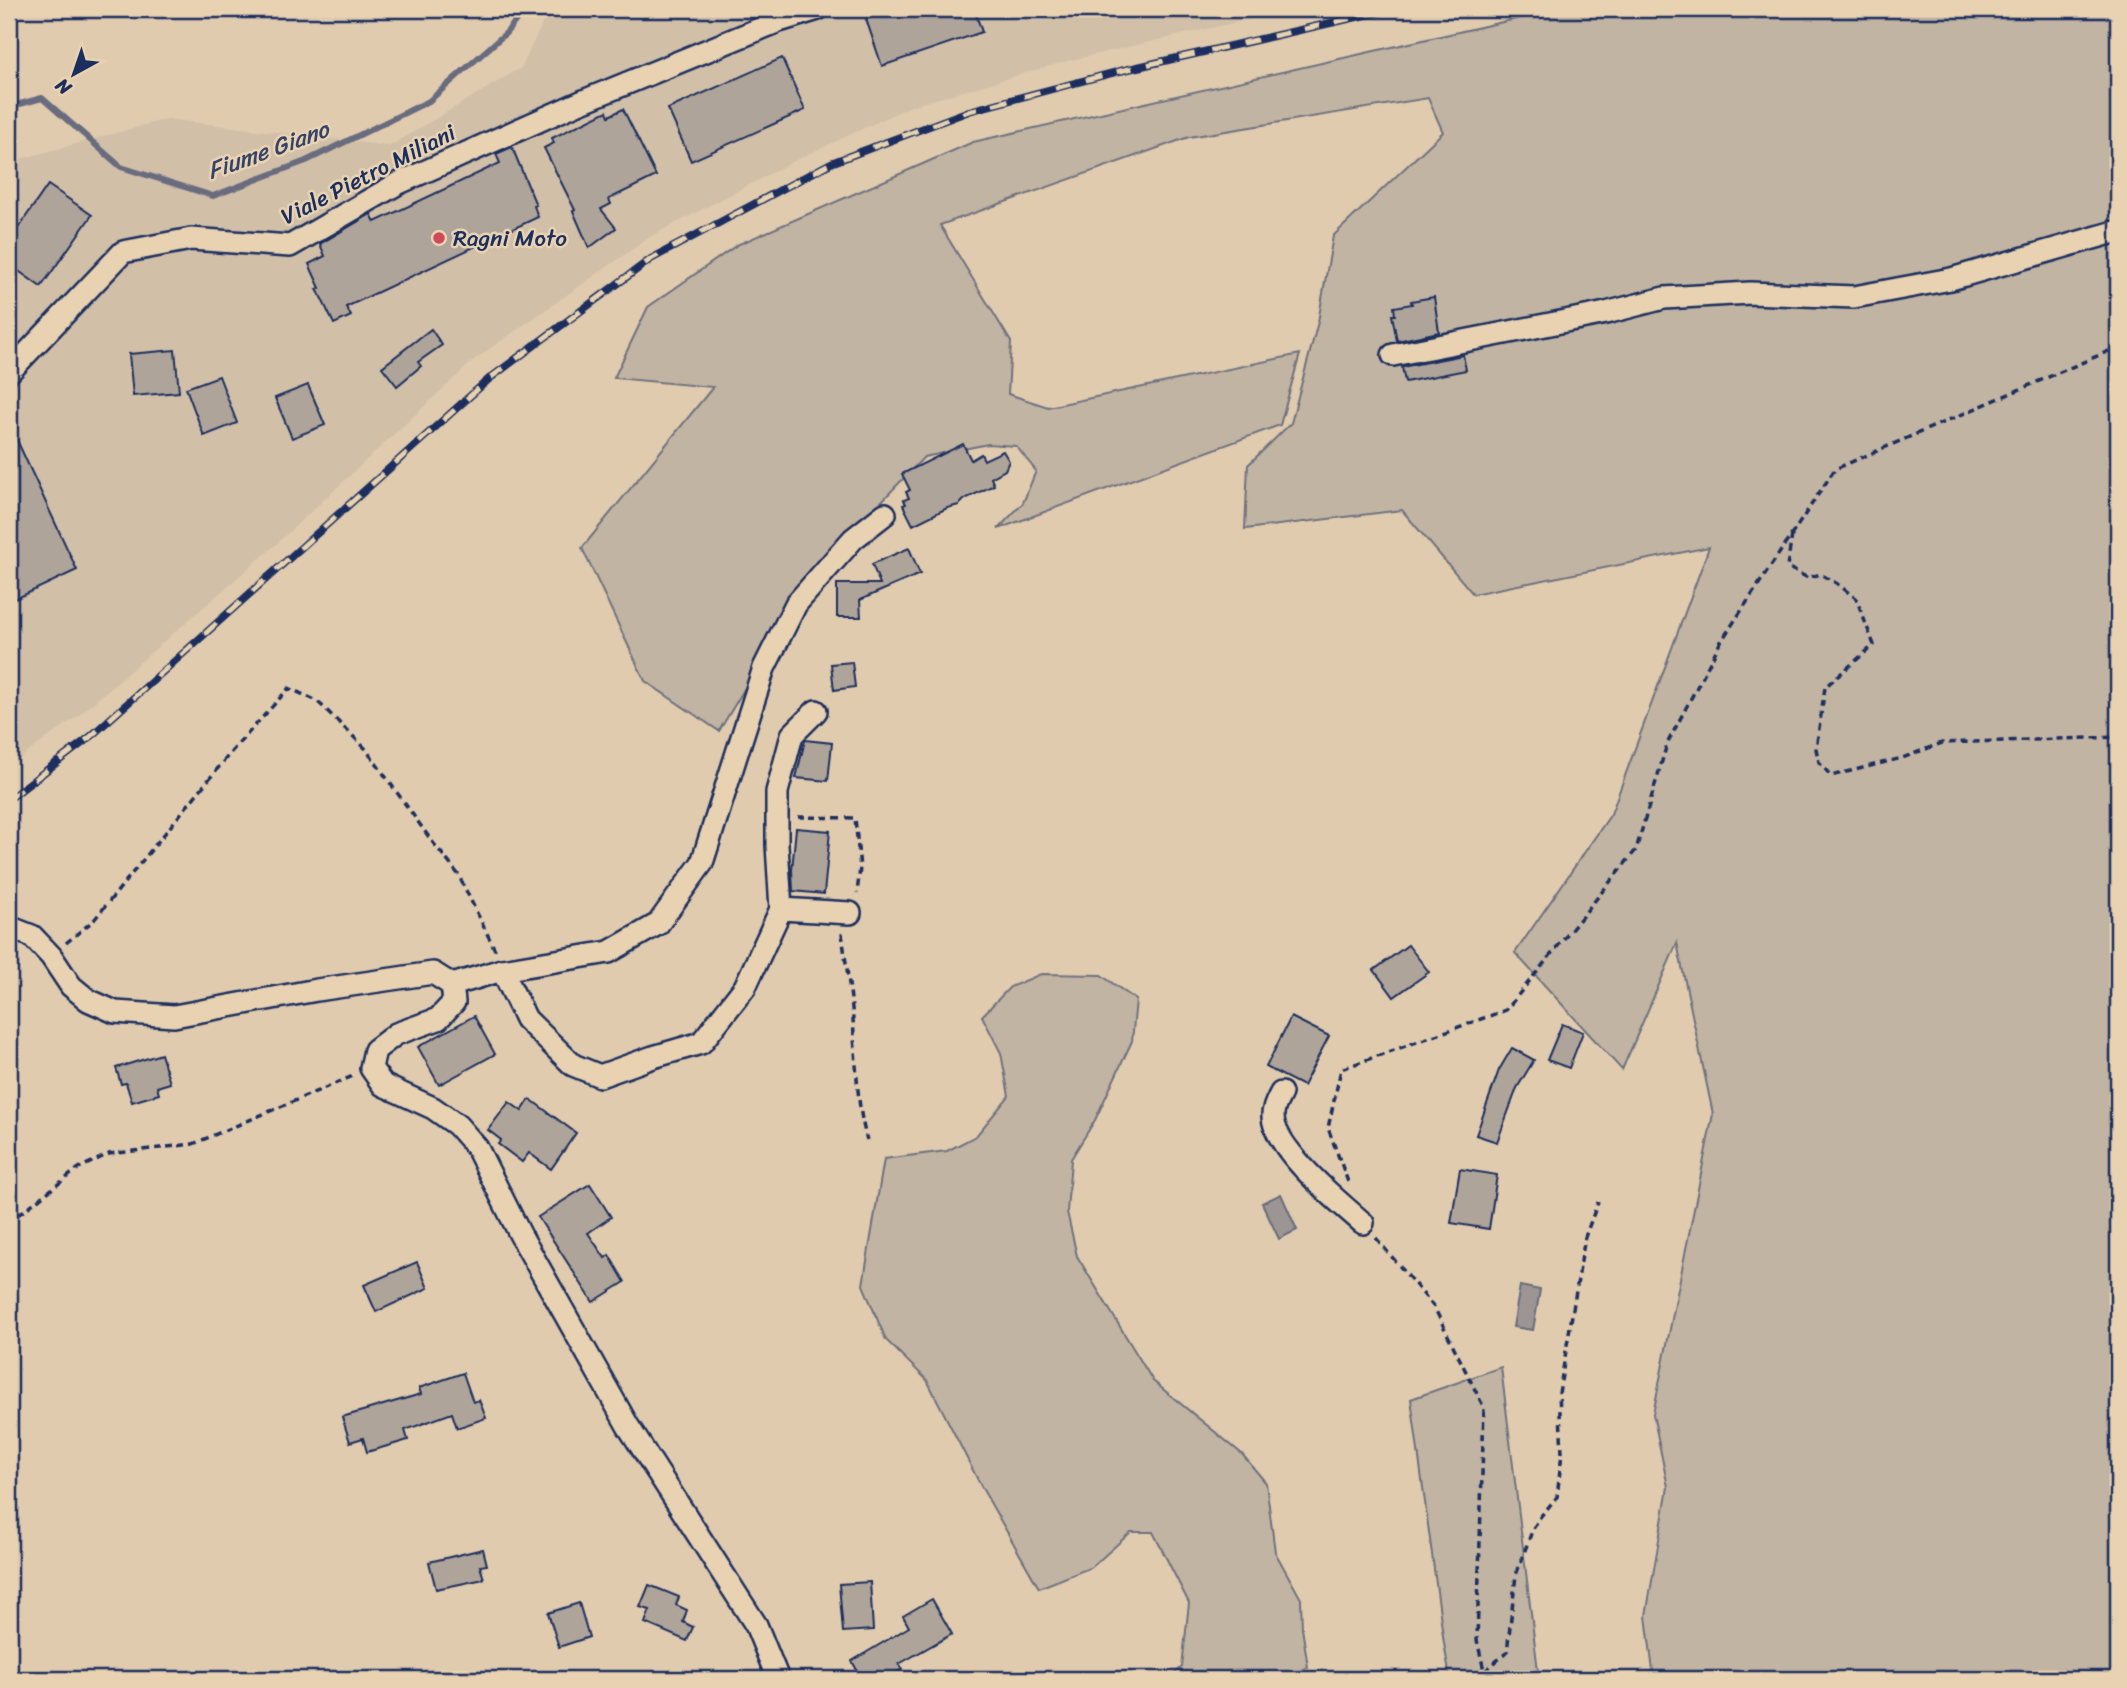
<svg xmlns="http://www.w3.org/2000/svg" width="2127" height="1688" viewBox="0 0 2127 1688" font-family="Sriracha,sans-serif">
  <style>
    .built { fill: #d1bfa8 }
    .green { fill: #c2b4a2; stroke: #6e7280; stroke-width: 2 }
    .water { fill: #9c9593; stroke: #686c7e; stroke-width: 2 }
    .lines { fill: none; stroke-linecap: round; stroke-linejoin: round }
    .stream { stroke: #686c7e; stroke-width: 6 }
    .building { fill: #afa499; stroke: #1b2f5e; stroke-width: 2 }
    .minor-casing { stroke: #1b2f5e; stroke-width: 26 }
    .path { stroke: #1b2f5e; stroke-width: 3.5; stroke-dasharray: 7 5; stroke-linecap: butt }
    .minor { stroke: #e8d2b1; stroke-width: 21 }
    .rail-casing { stroke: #1b2f5e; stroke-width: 8 }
    .rail { stroke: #e8d2b1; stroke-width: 5; stroke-dasharray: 16; stroke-linecap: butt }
    .poi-dot { fill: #d1495b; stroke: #e8d2b1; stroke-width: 2.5 }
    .labels { text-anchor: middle; stroke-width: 5; stroke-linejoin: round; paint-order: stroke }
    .street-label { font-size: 23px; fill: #1b2f5e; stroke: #e8d2b1 }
    .poi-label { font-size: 23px; fill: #1b2f5e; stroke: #e8d2b1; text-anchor: start }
    .water-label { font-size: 24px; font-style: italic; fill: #354369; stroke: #e8d2b1 }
  </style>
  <rect width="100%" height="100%" fill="#e0cbae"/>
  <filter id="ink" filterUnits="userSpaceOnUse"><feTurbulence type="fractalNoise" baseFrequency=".0143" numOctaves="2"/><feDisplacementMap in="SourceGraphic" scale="14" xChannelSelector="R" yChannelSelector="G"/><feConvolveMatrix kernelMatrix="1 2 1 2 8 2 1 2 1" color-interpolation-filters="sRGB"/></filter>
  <g filter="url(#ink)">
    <path class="built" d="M549 9H1294L1071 60 911 106 800 158 653 235 475 359 273 547 79 715 9 766V162L167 119 390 146 522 67Z"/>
    <g class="green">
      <path d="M1560 9H2118V1679H1654L1646 1616 1668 1487 1653 1414 1713 1114 1677 943 1622 1070 1515 953 1611 814 1709 547 1473 594 1402 510 1245 529 1248 465 1291 423 1318 322 1333 236 1443 132 1428 98 1189 137 940 225 1011 342 1008 394 1048 407 1300 354 1280 425 998 529 1023 503 1036 471 1016 446 988 444 924 457 816 570 719 731 645 681 582 548 713 387 614 378 648 307 737 245 973 142Z"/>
      <path d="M1041 974 1101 975 1136 1000 1132 1041 1095 1120 1071 1159 1067 1212 1077 1256 1153 1381 1242 1454 1266 1483 1275 1552 1301 1599 1302 1628 1308 1667 1286 1679H1169L1182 1667 1189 1603 1153 1532H1131L1092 1567 1039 1588 982 1488 927 1380 886 1340 863 1285 884 1159 947 1151 976 1136 1009 1096 1001 1053 982 1016 1010 987Z"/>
      <path d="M1501 1367 1539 1679H1450L1444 1643 1411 1399Z"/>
    </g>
    <g class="water">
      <path d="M1281 1194 1297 1230 1279 1239 1262 1203Z"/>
      <path d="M1520 1286 1540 1290 1533 1330 1513 1327Z"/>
    </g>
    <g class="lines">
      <path class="stream" d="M9 107 42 98 121 167 213 196 306 161 429 101 506 33 525 9"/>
    </g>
    <g class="building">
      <path d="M895 9H974L982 32 882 66 866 19Z"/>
      <path d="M782 58 805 110 691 161 668 109Z"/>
      <path d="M623 109 656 176 609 199 611 204 601 209 616 228 589 248 573 211 575 210 544 148 554 143 552 138 607 111 609 116Z"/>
      <path d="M512 147 536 205 534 206 538 217 346 307 351 316 334 324 317 289 320 288 309 264 325 256 320 244 371 214 375 222 500 163 496 154Z"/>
      <path d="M48 185 92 215 41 287 9 264V241Z"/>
      <path d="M1434 297 1439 332 1397 341 1392 315H1395L1394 307 1412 304 1411 301Z"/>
      <path d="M431 329 442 345 418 362 421 366 397 386 382 367Z"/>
      <path d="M175 350 179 392 133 396 129 354Z"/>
      <path d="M1463 355 1466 370 1405 382 1402 367Z"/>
      <path d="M219 376 237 423 204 436 186 388Z"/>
      <path d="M308 385 325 425 292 438 275 398Z"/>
      <path d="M9 423 77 570 9 602Z"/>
      <path d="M963 444 971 460 981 454 984 460 1003 451 1009 461 1005 470 991 478 994 485 965 499 959 505 947 508 913 525 903 505 906 504 904 500 909 498 906 492 910 490 902 474Z"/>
      <path d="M909 548 920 574 860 600 861 617H837V584H880L872 564Z"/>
      <path d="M852 662 855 687 834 690 831 664Z"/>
      <path d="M805 740 832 743 828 781 796 778Z"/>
      <path d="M796 828 830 831 824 894 793 891 792 870Z"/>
      <path d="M1408 945 1429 972 1394 997 1374 970Z"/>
      <path d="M474 1016 495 1054 439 1085 418 1047Z"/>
      <path d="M1291 1017 1329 1036 1303 1086 1266 1067Z"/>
      <path d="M1562 1024 1583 1032 1569 1068 1547 1060Z"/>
      <path d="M1512 1048 1534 1060 1517 1088 1497 1142 1476 1135 1499 1070Z"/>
      <path d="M161 1054 170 1083 157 1087 159 1094 132 1102 126 1083 121 1084 116 1068Z"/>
      <path d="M530 1099 576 1133 551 1169 529 1153 522 1162 498 1144 501 1140 488 1130 509 1102 522 1111Z"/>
      <path d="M1460 1169 1497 1175 1489 1229 1451 1223Z"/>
      <path d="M590 1184 611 1217 588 1233 605 1258 609 1255 625 1282 593 1302 538 1217Z"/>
      <path d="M417 1262 428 1288 376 1312 364 1285Z"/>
      <path d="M463 1373 473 1402 479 1400 486 1418 457 1428 452 1413 405 1430 408 1440 367 1452 363 1438 350 1442 342 1417 421 1394 419 1388Z"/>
      <path d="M483 1549 487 1565 480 1566 484 1579 436 1589 429 1562Z"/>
      <path d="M870 1582 873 1630 843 1632 839 1584Z"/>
      <path d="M649 1585 679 1597 676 1605 687 1610 683 1622 693 1627 687 1641 645 1623 650 1610 640 1607Z"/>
      <path d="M932 1599 952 1634 899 1664 902 1669 886 1679H862L852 1661 909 1627 903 1616Z"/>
      <path d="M579 1603 589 1637 559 1647 548 1613Z"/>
    </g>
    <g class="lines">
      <g class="minor-casing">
        <g id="minor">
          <path d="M1393 355 1606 313 1664 298 1750 293 1854 297 1951 279 2118 231"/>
          <path d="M9 372 123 252 191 239 290 246 397 184 581 102 779 21 818 9"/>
          <path d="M781 909 850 913"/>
          <path d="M9 927 32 936 51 956 71 986 88 1000 115 1012 174 1016 317 990 433 973 452 985 454 1002 438 1019 396 1034 375 1050 371 1068 383 1085 433 1108 457 1125 477 1148 520 1234 628 1426 756 1625 778 1679"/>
          <path d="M502 970 526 1019 573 1065 600 1076 653 1057 701 1043 745 987 781 909 777 845V792L792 735 816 711"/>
          <path d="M452 985 502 970 609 952 658 924 702 863 764 668 796 604 853 539 885 514"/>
          <path d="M1281 1093C1278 1099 1273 1108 1273 1114 1271 1147 1340 1203 1363 1223"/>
        </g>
      </g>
      <g class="path">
        <path d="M1792 535 1787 567 1808 578 1820 574 1836 583 1856 598 1874 645 1825 687 1816 749 1819 762 1831 776 1902 758 1942 743 2118 737"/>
        <path d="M798 817 855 818 860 868 857 893"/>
        <path d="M842 933C846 967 853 1002 854 1037 857 1072 857 1106 867 1140"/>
        <path d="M66 943 94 920 232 751 289 688 317 701 365 748 431 840 458 874 496 952"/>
        <path d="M1348 1182 1328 1128 1341 1069 1506 1010 1636 850 1667 744 1720 643 1835 469 2118 347"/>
        <path d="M9 1222 79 1168 109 1154 193 1144 353 1076"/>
        <path d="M1376 1238 1434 1307 1484 1408 1477 1640 1486 1679"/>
        <path d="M1485 1671 1507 1652 1516 1575 1532 1531 1540 1517 1557 1497 1562 1453 1559 1393 1585 1237 1598 1202"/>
      </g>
      <use href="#minor" class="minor"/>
      <g class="rail-casing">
        <path id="rail" d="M9 799 90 737 489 379 651 259 831 163 969 111 1120 71 1392 9"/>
      </g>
      <use href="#rail" class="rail"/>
    </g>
  </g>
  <circle class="poi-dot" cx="439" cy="238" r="7"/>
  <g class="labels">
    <g class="street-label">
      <text transform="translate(368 174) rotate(-27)" y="8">Viale Pietro Miliani</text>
    </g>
    <g class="poi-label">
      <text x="453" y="246">Ragni Moto</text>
    </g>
    <g class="water-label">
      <text transform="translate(268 150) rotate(-20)" y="8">Fiume Giano</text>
    </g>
  </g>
  <rect width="2127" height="1688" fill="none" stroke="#e8d2b1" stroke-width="35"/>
  <rect x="18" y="18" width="2092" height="1653" fill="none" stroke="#1b2f5e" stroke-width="2.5" filter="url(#ink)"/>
  <g transform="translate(74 74) rotate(220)" stroke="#e8d2b1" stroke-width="5" paint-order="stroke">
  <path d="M0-5L12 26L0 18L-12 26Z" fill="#1b2f5e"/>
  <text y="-10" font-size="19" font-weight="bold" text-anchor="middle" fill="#1b2f5e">N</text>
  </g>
</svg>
